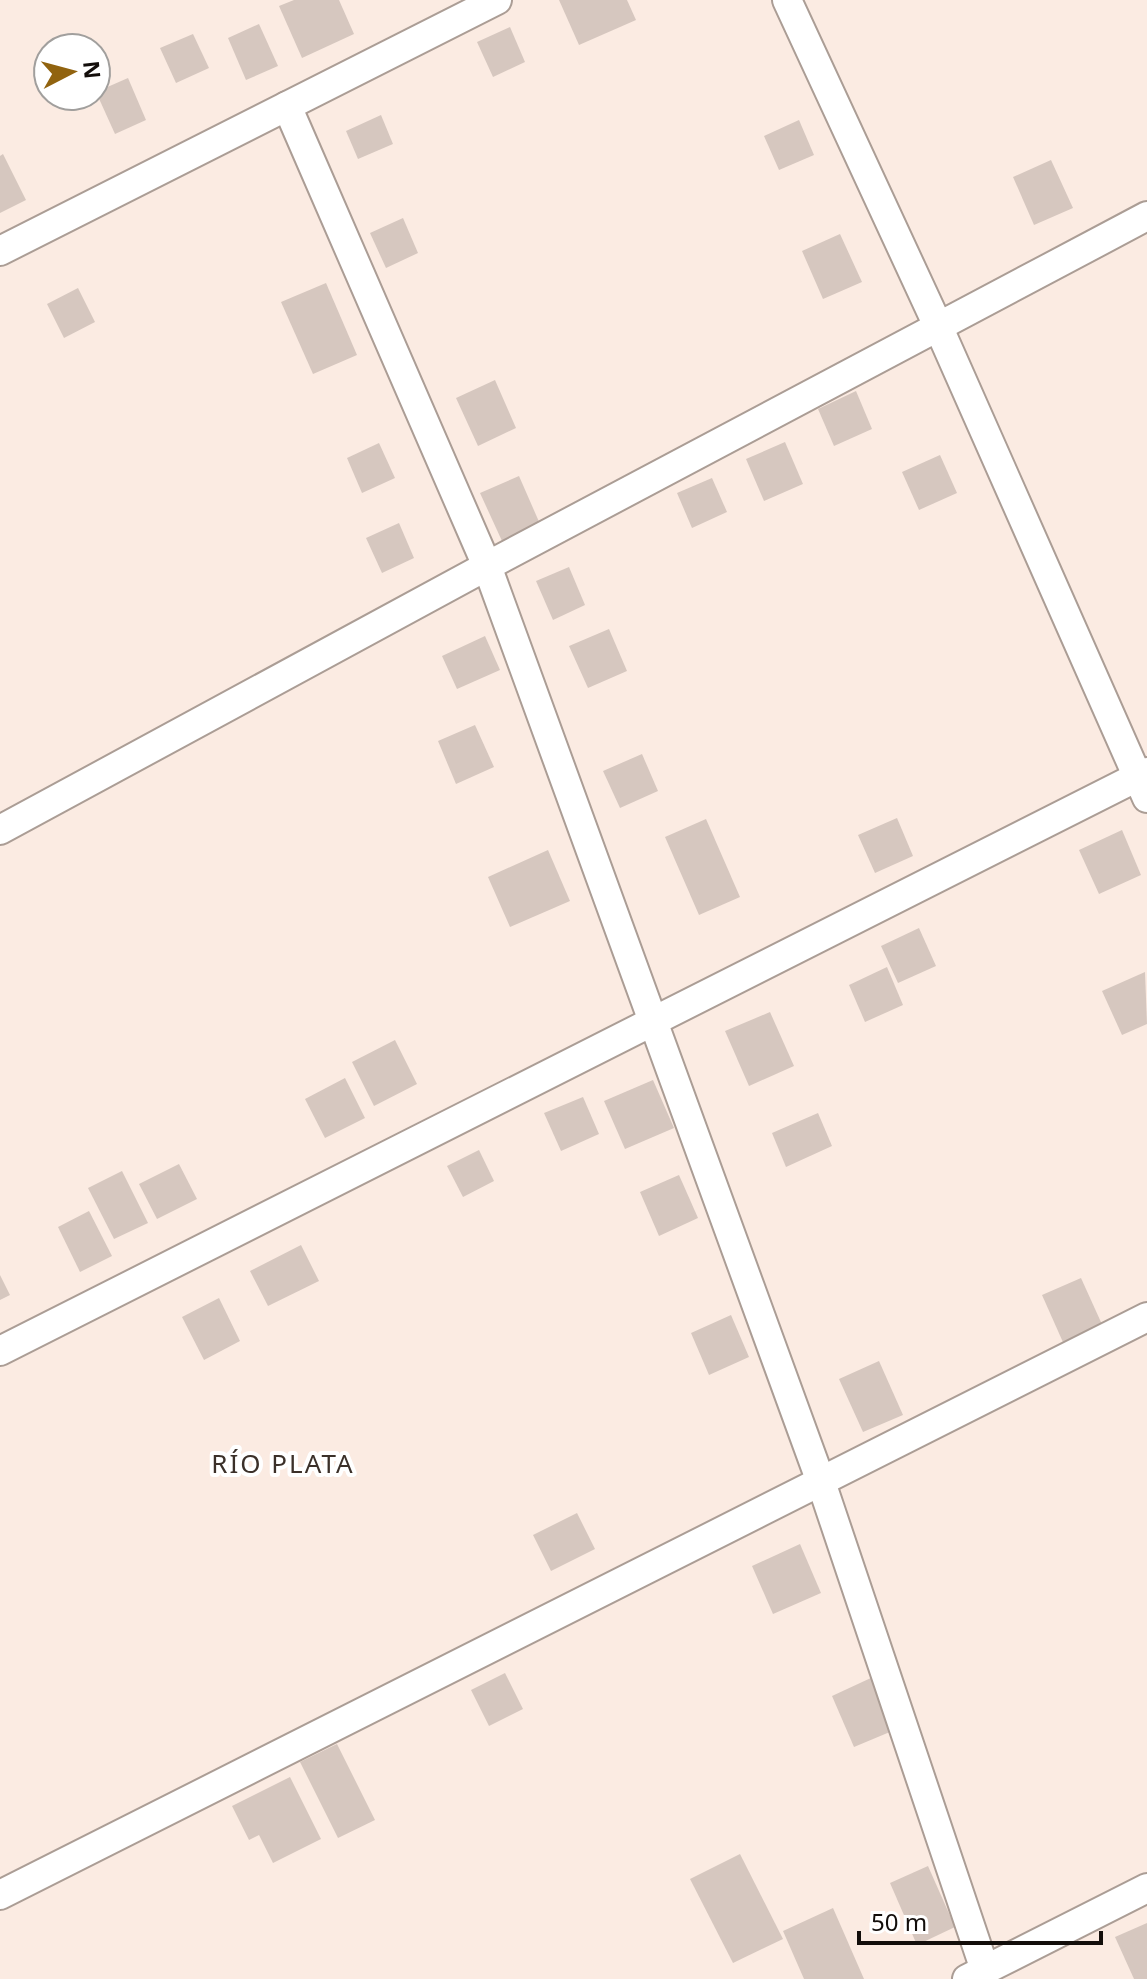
<svg xmlns="http://www.w3.org/2000/svg" width="1147" height="1979" viewBox="0 0 1147 1979" font-family="'Noto Sans',sans-serif">
  <style>
    .building { fill: #d6c7bf }
    .lines { fill: none; stroke-linecap: round; stroke-linejoin: round }
    .minor-casing { stroke: #ab9d95; stroke-width: 32 }
    .minor { stroke: #fff; stroke-width: 28 }
    .labels { text-anchor: middle; stroke-width: 8; stroke-linejoin: round; paint-order: stroke }
    .quarter-label { font-size: 26px; letter-spacing: 2px; fill: #3b3029; stroke: #fff }
  </style>
  <rect width="100%" height="100%" fill="#fbebe2"/>
  <g class="building">
    <path d="M294 0H339L354 34 302 58 279 6Z"/>
    <path d="M559 0H627L636 20 579 45Z"/>
    <path d="M259 24 278 66 246 80 228 38Z"/>
    <path d="M510 27 525 62 493 77 477 42Z"/>
    <path d="M193 34 209 68 176 83 160 48Z"/>
    <path d="M128 78 146 120 115 134 96 92Z"/>
    <path d="M381 115 393 144 358 159 346 131Z"/>
    <path d="M799 120 814 155 779 170 764 136Z"/>
    <path d="M3 154 26 200 0 213V156Z"/>
    <path d="M1051 160 1073 208 1034 225 1013 177Z"/>
    <path d="M403 218 418 253 386 268 370 233Z"/>
    <path d="M840 234 862 282 823 299 802 251Z"/>
    <path d="M326 283 357 355 313 374 281 302Z"/>
    <path d="M78 288 95 322 64 338 47 304Z"/>
    <path d="M495 380 516 428 478 446 456 398Z"/>
    <path d="M856 391 872 429 834 446 818 409Z"/>
    <path d="M785 442 803 484 764 501 746 459Z"/>
    <path d="M379 443 395 478 362 493 347 458Z"/>
    <path d="M940 455 957 493 919 510 902 472Z"/>
    <path d="M519 476 540 524 502 541 480 493Z"/>
    <path d="M712 478 727 512 692 528 677 493Z"/>
    <path d="M399 523 414 558 382 573 366 538Z"/>
    <path d="M569 567 585 605 553 620 536 581Z"/>
    <path d="M609 629 627 671 588 688 569 646Z"/>
    <path d="M485 636 500 670 457 689 442 656Z"/>
    <path d="M475 725 494 767 456 784 438 741Z"/>
    <path d="M642 754 658 791 620 808 603 771Z"/>
    <path d="M897 818 913 856 875 873 858 835Z"/>
    <path d="M706 819 740 897 699 915 665 837Z"/>
    <path d="M1122 830 1141 875 1099 894 1079 850Z"/>
    <path d="M548 850 570 901 510 927 488 877Z"/>
    <path d="M919 928 936 966 898 983 881 946Z"/>
    <path d="M887 967 903 1005 865 1022 849 985Z"/>
    <path d="M1145 972 1147 1024 1122 1035 1102 991Z"/>
    <path d="M770 1012 794 1066 749 1086 725 1031Z"/>
    <path d="M395 1040 417 1084 374 1106 352 1062Z"/>
    <path d="M345 1078 365 1118 325 1138 305 1099Z"/>
    <path d="M653 1080 674 1128 625 1149 604 1101Z"/>
    <path d="M583 1097 599 1134 561 1151 544 1113Z"/>
    <path d="M818 1113 832 1146 786 1167 772 1133Z"/>
    <path d="M479 1150 494 1181 463 1197 447 1166Z"/>
    <path d="M179 1164 197 1199 157 1219 139 1184Z"/>
    <path d="M122 1171 148 1223 114 1239 88 1188Z"/>
    <path d="M679 1175 698 1218 659 1236 640 1192Z"/>
    <path d="M89 1211 112 1256 80 1272 58 1227Z"/>
    <path d="M301 1245 319 1281 268 1306 250 1271Z"/>
    <path d="M0 1275 10 1295 0 1300Z"/>
    <path d="M1081 1278 1105 1331 1066 1349 1042 1295Z"/>
    <path d="M219 1298 240 1341 204 1360 182 1317Z"/>
    <path d="M731 1315 749 1357 709 1375 691 1333Z"/>
    <path d="M879 1361 903 1415 863 1432 839 1379Z"/>
    <path d="M577 1513 595 1549 551 1571 533 1535Z"/>
    <path d="M800 1544 821 1593 773 1614 752 1566Z"/>
    <path d="M505 1673 523 1709 489 1726 471 1690Z"/>
    <path d="M873 1677 897 1729 854 1747 832 1696Z"/>
    <path d="M337 1744 375 1820 338 1838 300 1762Z"/>
    <path d="M290 1777 321 1839 273 1863 259 1835 249 1840 232 1806Z"/>
    <path d="M740 1854 783 1939 733 1963 690 1879Z"/>
    <path d="M928 1866 955 1927 917 1945 890 1883Z"/>
    <path d="M833 1908 864 1979H804L783 1931Z"/>
    <path d="M1147 1923V1979H1134L1115 1937Z"/>
  </g>
  <g class="lines">
    <g class="minor-casing">
      <g id="minor">
        <path d="M787 0 938 326 1147 798"/>
        <path d="M287 106 487 566 821 1482 985 1970"/>
        <path d="M0 251 497 0"/>
        <path d="M0 830 487 566 1147 216"/>
        <path d="M0 1351 1147 772"/>
        <path d="M0 1895 1147 1317"/>
        <path d="M967 1979 1147 1888"/>
      </g>
    </g>
    <use href="#minor" class="minor"/>
  </g>
  <g class="labels">
    <g class="quarter-label">
      <text x="283" y="1473">RÍO PLATA</text>
    </g>
  </g>
  <g transform="translate(72 72) rotate(84)"><circle r="38" fill="#ffffff" stroke="#a19f9d" stroke-width="2"/>
  <path d="M0-6L14 30L0 20L-14 30Z" fill="#91630f"/>
  <text y="-12" font-size="22" font-weight="bold" text-anchor="middle" fill="#130e0b">N</text>
  </g>
  <path d="M859 1931v12h242v-12" fill="none" stroke="#130e0b" stroke-width="4"/>
  <text x="871" y="1931" font-size="24" fill="#130e0b" stroke="#ffffff" stroke-width="6" paint-order="stroke">50 m</text>
</svg>
